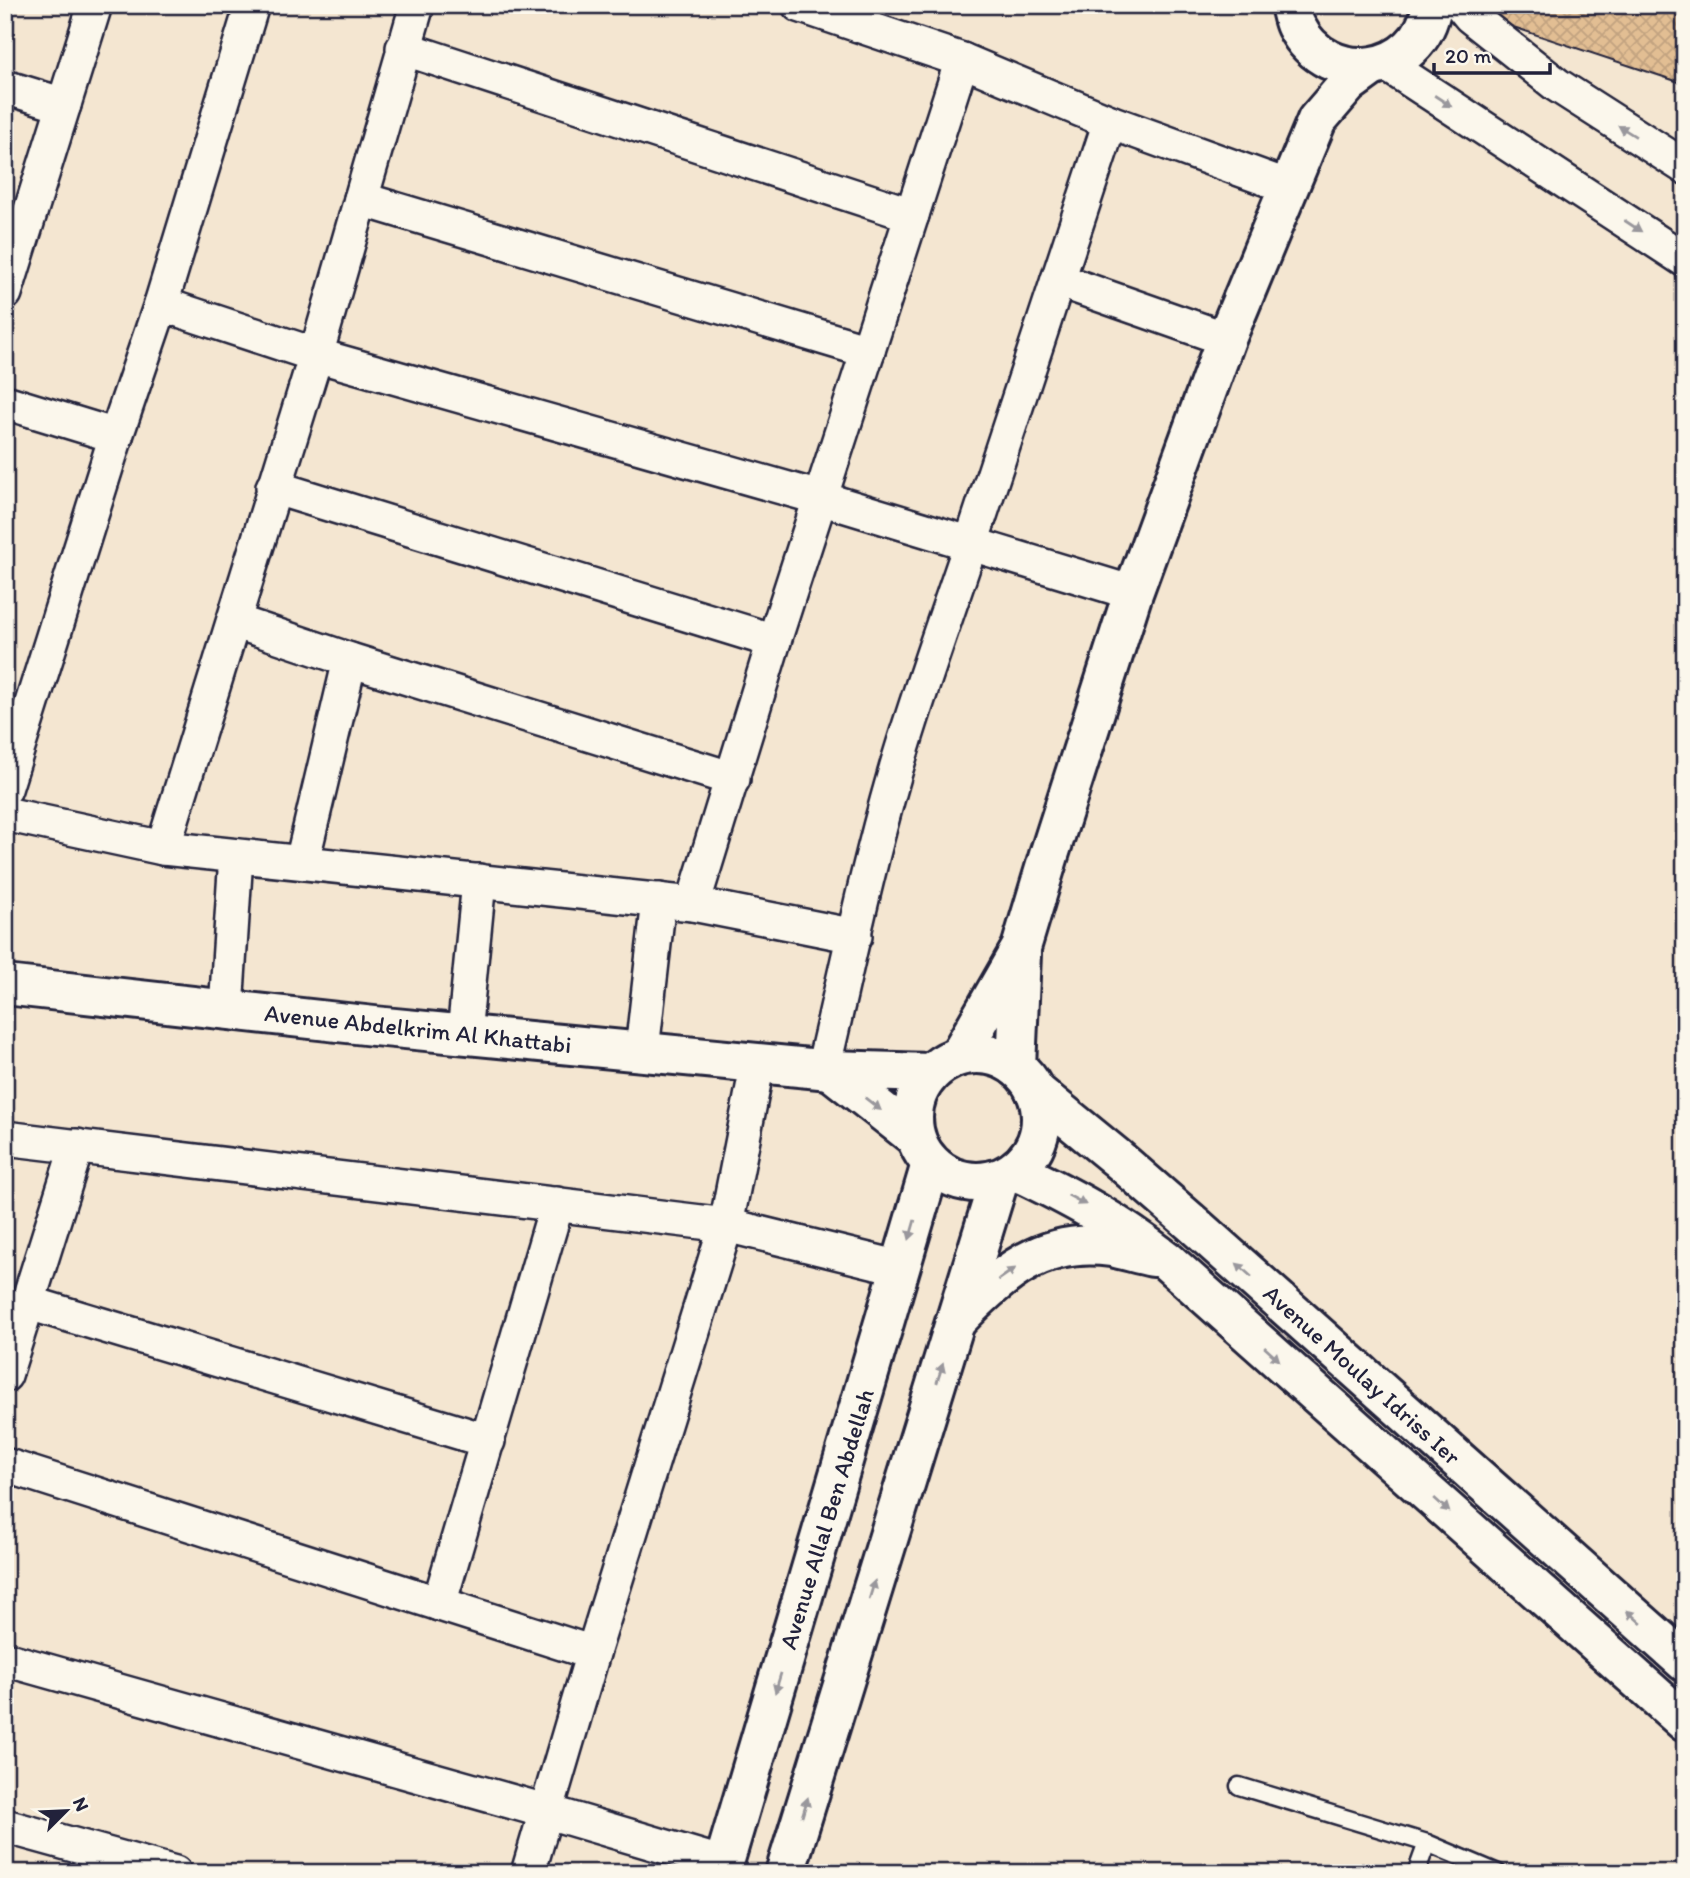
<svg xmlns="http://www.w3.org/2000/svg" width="1690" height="1878" viewBox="0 0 1690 1878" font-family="Itim,sans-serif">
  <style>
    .building { fill: url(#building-cross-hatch); stroke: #22223b; stroke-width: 2 }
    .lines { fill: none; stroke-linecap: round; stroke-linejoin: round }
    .service-casing { stroke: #22223b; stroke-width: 21 }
    .minor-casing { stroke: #22223b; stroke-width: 38 }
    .tertiary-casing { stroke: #22223b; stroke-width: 44 }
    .secondary-casing { stroke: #22223b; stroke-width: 44 }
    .service { stroke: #fbf7ec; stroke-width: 16 }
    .minor { stroke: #fbf7ec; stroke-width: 33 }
    .tertiary { stroke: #fbf7ec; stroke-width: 38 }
    .secondary { stroke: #fbf7ec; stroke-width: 38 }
    .oneway { fill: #99979c }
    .labels { text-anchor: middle; stroke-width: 7; stroke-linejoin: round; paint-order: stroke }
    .street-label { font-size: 24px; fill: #22223b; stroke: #fbf7ec }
  </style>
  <defs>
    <pattern id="building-cross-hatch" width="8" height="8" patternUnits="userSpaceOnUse" patternTransform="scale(1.75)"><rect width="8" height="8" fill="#e2be93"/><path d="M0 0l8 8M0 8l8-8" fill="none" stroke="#c2a380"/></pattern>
  </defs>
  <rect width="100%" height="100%" fill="#f4e6d1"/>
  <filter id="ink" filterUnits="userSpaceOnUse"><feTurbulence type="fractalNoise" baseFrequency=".0143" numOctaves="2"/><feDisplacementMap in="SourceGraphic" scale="14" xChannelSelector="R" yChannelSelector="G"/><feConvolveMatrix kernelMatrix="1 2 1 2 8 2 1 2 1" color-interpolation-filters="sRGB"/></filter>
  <g filter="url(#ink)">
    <path class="building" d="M1491 5H1667L1685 11V84L1486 18Z"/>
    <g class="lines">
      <g class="service-casing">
        <g id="service">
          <path d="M1239 1786 1427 1843 1498 1873"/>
          <path d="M1416 1873 1427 1843"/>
        </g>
      </g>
      <g class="minor-casing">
        <g id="minor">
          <path d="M799 5 962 60 1110 122 1289 187"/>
          <path d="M1461 5 1470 16 1557 85 1685 167"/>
          <path d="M403 48 912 215"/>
          <path d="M1386 64 1685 260"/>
          <path d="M5 87 64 105"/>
          <path d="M361 199 868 351"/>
          <path d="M1058 280 1226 339"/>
          <path d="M5 293 95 5"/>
          <path d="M161 304 316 355 820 498 1133 593"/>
          <path d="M5 402 116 436"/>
          <path d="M273 487 774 641"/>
          <path d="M234 621 350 660 733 779"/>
          <path d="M5 789 116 436 161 304 252 5"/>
          <path d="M5 814 163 848 693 904 855 936"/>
          <path d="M163 848 316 355 417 5"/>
          <path d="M302 862 350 660"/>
          <path d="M693 904 774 641 962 60"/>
          <path d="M226 1009 236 856"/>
          <path d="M464 1034 479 881"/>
          <path d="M642 1050 659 900"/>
          <path d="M823 1069C846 971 866 873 894 776 917 696 946 618 972 540 1018 401 1064 261 1110 122"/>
          <path d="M5 1138 726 1225 901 1268"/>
          <path d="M29 1303 488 1441"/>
          <path d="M5 1375 77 1146"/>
          <path d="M5 1465 593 1653"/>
          <path d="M439 1604 557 1204"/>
          <path d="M5 1659 545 1811 724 1864"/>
          <path d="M5 1826 175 1873"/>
          <path d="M528 1873 593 1653 726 1225 758 1062"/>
        </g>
      </g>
      <g class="tertiary-casing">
        <g id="tertiary">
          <path d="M721 1873 931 1164"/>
          <path d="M785 1873 999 1180"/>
        </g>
      </g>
      <g class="secondary-casing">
        <g id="secondary">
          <path d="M1290 5C1292 12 1293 20 1296 26 1328 90 1421 76 1432 5"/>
          <path d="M5 985 374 1026 830 1070 930 1073"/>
          <circle cx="977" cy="1118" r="64"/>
          <path d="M959 1056 1021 948 1049 855 1133 593 1226 339 1289 187 1317 120 1348 84 1370 68"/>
          <path d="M1016 1067 1021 954"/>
          <path d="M830 1070 915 1137"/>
          <path d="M1035 1091 1117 1158 1193 1224 1685 1662"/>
          <path d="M1016 1171C1073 1198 1115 1221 1166 1260L1685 1722"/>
          <path d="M957 1320C1001 1274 1043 1237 1111 1247 1125 1250 1139 1254 1153 1257"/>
        </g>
      </g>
      <use href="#service" class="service"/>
      <use href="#minor" class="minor"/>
      <use href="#tertiary" class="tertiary"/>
      <use href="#secondary" class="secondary"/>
    </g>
    <defs><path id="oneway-solid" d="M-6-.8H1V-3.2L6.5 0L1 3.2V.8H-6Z" transform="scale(1.75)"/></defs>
    <g class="oneway">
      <use href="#oneway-solid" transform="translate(1443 101) rotate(33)"/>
      <use href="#oneway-solid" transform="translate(1627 131) rotate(-148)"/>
      <use href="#oneway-solid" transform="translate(1633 226) rotate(33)"/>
      <use href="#oneway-solid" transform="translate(873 1104) rotate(38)"/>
      <use href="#oneway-solid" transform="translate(1077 1200) rotate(28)"/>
      <use href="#oneway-solid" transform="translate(912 1230) rotate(106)"/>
      <use href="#oneway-solid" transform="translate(1244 1270) rotate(-138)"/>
      <use href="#oneway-solid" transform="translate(1007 1274) rotate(-35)"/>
      <use href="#oneway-solid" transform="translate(1272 1354) rotate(42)"/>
      <use href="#oneway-solid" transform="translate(940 1373) rotate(-72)"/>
      <use href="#oneway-solid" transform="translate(1442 1505) rotate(42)"/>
      <use href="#oneway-solid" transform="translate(872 1590) rotate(-73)"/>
      <use href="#oneway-solid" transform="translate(1634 1617) rotate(-138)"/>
      <use href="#oneway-solid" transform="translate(778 1683) rotate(107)"/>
      <use href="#oneway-solid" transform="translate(805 1807) rotate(-73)"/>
    </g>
  </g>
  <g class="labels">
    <g class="street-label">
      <text transform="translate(418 1029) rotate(6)" y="8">Avenue Abdelkrim Al Khattabi</text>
      <text transform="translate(1362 1375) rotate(42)" y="8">Avenue Moulay Idriss Ier</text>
      <text transform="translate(827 1519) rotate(-73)" y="8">Avenue Allal Ben Abdellah</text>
    </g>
  </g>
  <rect width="1690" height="1878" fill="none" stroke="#fbf7ec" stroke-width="28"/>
  <rect x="14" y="14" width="1662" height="1850" fill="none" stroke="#22223b" stroke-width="2.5" filter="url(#ink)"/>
  <g transform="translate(66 1811) rotate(66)" stroke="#fbf7ec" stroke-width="5" paint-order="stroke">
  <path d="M0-5L12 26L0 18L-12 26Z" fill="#22223b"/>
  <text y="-10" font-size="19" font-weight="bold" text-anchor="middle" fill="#22223b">N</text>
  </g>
  <path d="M1434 63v10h116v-10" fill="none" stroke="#22223b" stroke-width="3.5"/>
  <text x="1445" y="63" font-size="21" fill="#22223b" stroke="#fbf7ec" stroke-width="5" paint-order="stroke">20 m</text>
</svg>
